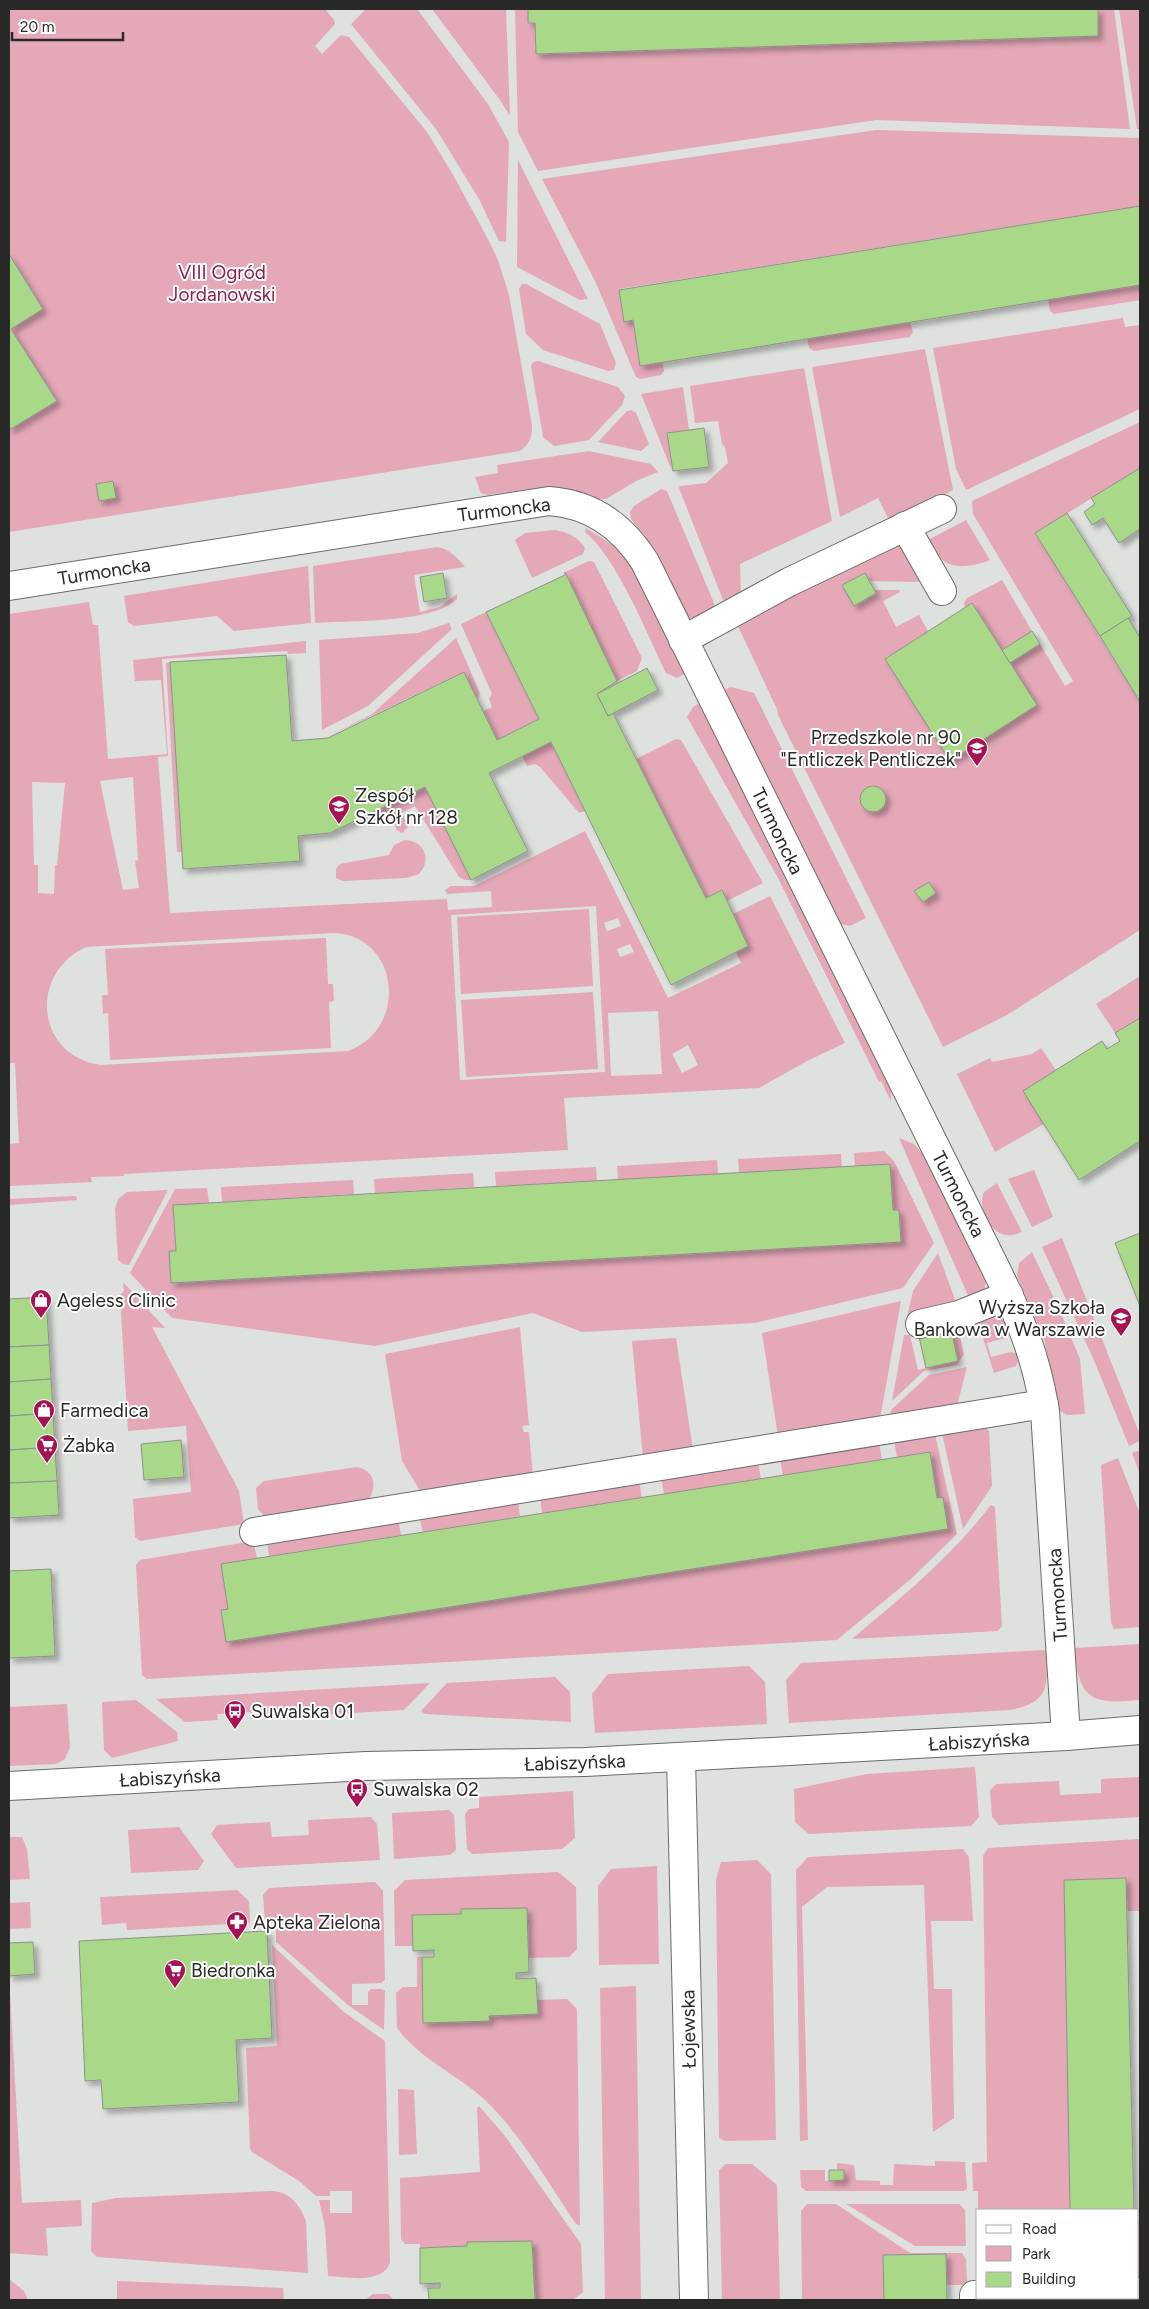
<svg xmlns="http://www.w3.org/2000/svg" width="1149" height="2309" viewBox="0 0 1149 2309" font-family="Figtree,sans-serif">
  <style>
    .green { fill: #e4a8b7; fill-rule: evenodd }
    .building { fill: #a8d888; stroke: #8f908e; filter: url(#shadow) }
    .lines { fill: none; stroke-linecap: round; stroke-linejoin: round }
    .minor-casing { stroke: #6a6b69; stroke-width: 30 }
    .minor { stroke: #fff; stroke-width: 28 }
    .labels { text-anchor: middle; stroke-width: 4; stroke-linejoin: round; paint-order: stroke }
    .park-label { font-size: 19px; fill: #8c1f4a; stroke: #fff }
    .street-label { font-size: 19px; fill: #292a28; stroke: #fff }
    .poi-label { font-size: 19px; fill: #292a28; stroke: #fff; text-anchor: start }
  </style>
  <defs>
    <filter id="shadow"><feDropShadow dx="4.5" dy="4.5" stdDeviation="2.5" flood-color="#0004"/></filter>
  </defs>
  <rect width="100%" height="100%" fill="#dfe1de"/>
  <g class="green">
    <path d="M9 9H325L334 20 335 24 315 46 322 54 341 35 349 37 427 132 452 173 488 239 498 260 509 295 532 425C532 437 530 444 520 451L9 532Z"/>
    <path d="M366 9H417L488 104 509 142 506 242 499 241 479 199 436 129 351 24Z"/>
    <path d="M432 9H506L510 116 500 100Z"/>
    <path d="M515 9H528V23H535L537 54 1098 36V9H1114L1130 129 876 120 538 171 518 132Z"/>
    <path d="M1119 9H1140V129H1137Z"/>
    <path d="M876 130 1140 138V206L619 289 624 321 633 320 640 365 662 362 664 371 661 375 640 379 636 377 595 281 542 179Z"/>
    <path d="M518 160 588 299 580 300 517 267Z"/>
    <path d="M526 284 600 324 616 363 614 370 608 371 543 350 526 334 519 289 522 284Z"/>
    <path d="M1140 285V300L1054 314 1050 311 1048 299Z"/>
    <path d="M1123 318 1125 327 1140 325V409L966 490 956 469 933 348Z"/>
    <path d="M910 322 913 332 910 337 814 351 809 348 807 338Z"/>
    <path d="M925 349 953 490 894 520 888 518 878 498 840 517 812 367Z"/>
    <path d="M538 361 618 387 625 396 622 405 589 440 554 446 543 437 531 366 533 362Z"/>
    <path d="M804 368 832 521 740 564 741 593 729 604 723 600 679 488 680 486 706 483 728 463 725 447 722 444 718 421 695 423 690 386Z"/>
    <path d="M683 387 689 430 668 433 672 471 641 394Z"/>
    <path d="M631 410 636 413 649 444 641 451 598 442 627 411Z"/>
    <path d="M1140 422V468L1036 533 1140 702V930L1007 1015 943 1047 778 715 777 709 737 624 894 544 902 546 918 571 919 582 870 581 865 573 843 585 855 606 876 594 874 590H899L900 592 883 601 896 627 919 615 928 631 885 659 950 760 1037 705 1010 663 1040 644 1065 686 1073 681 973 514 972 501Z"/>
    <path d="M589 451 651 464 658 472 636 481 606 499H594L544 487 487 495 481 493 475 477 498 473 497 465Z"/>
    <path d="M661 489 667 491 714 603V610L693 620 687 615 654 549 631 519 630 512 634 506Z"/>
    <path d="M966 520 990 560C960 571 943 569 926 541Z"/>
    <path d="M586 528 616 547 628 560 684 674 677 678 666 673C647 634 617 558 585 532Z"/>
    <path d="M555 530C568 532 578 537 585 548L583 554 532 578 515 540 525 533Z"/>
    <path d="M437 547C449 549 457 557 465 567L414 575 420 612 440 607 457 594V599C431 624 351 620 315 623L313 566Z"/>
    <path d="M589 561 594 562 642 658 637 671 617 681 565 572Z"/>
    <path d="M308 566 311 623 234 631 217 616 134 626 128 622 124 596Z"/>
    <path d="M1002 580 1032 631 1002 650 972 603 965 608 964 603 967 598Z"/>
    <path d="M89 602 93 625H98L108 759 167 754 161 680 135 681 133 660 306 641V653L288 654 287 651 162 659 168 756 158 757 170 913 447 899 448 910 492 907 491 891 447 894 445 890 451 886H474L585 831 668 998 741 963 736 952 748 946 733 914 770 896 845 1043 807 1061 759 1088 564 1098 568 1150 124 1174V1176L91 1177 92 1182 9 1186V1144L19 1143 15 1063H9V614ZM133 777 138 860 135 861 139 888 123 890 100 781ZM32 782 65 783 57 865H55L54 894 38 893V865H34ZM596 906 605 1072 460 1080 451 915ZM618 918 621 926 607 931 604 923ZM334 933C400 936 409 1029 348 1051L101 1065C36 1056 28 974 86 947ZM630 944 634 952 620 957 617 949ZM658 1011 662 1074 611 1076 608 1013ZM688 1045 698 1065 682 1073 672 1054Z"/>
    <path d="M486 612 539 719 497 740 483 711 492 707 489 699 492 694 461 624Z"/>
    <path d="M449 623 452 629 368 706 322 730 319 640 418 633Z"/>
    <path d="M456 638 480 693 478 699 463 672 323 739 372 714Z"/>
    <path d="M170 662 182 852H177L166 663Z"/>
    <path d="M731 687 754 693 866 918 850 926 841 924 724 690Z"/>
    <path d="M699 703 891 1088V1101L881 1081 879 1082 778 878 687 717 693 707Z"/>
    <path d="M676 739 681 740 763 883 727 901 706 898 636 759Z"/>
    <path d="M551 742 585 811 579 813 540 767 535 764 527 766 522 756Z"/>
    <path d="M425 787 471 880H465L459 877 415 806 402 813 408 827 402 833 397 830 391 817 369 827 364 817Z"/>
    <path d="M405 840C425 841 432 860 419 874L406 878 343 881 336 878V869L340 864 389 855 394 845Z"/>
    <path d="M589 909 593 986 461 994 457 917Z"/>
    <path d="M326 938 328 984H333L334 1001 329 1002 331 1048 110 1060 108 1013 103 1014 102 995H108L105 949Z"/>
    <path d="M1140 976V1018L1115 1033 1096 1004Z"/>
    <path d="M593 992 598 1069 466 1077 461 1000Z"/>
    <path d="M1041 1048 1056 1070 1044 1124 995 1152 957 1074 990 1058 992 1062 1032 1054Z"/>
    <path d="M899 1138 914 1144 926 1158 985 1277 986 1281 984 1292 970 1300Z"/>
    <path d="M884 1151 894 1161 934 1243 903 1288 755 1323 582 1332 533 1313 375 1346 172 1318 130 1273 175 1189 207 1188 209 1203 173 1205 176 1251H169L172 1283 901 1242 899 1210H893L890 1164 855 1166 854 1153Z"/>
    <path d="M841 1154 842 1167 739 1173 738 1159Z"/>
    <path d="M717 1160 718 1174 618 1180 617 1166Z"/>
    <path d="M596 1167 597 1181 496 1186 495 1172Z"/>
    <path d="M1034 1170 1053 1217 1032 1227 1008 1179Z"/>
    <path d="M473 1173 474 1187 375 1193 374 1179Z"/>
    <path d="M353 1180 354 1194 222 1202 221 1187Z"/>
    <path d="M997 1183 1022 1232C1017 1234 1011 1236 1006 1235 989 1233 977 1206 984 1192Z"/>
    <path d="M168 1190 129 1265 123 1264 118 1260 115 1209 118 1199 127 1192Z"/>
    <path d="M76 1196 77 1200 9 1205V1199Z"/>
    <path d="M1062 1238 1140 1435V1441L1129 1446 1093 1358 1042 1247Z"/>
    <path d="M1032 1252 1060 1311 1080 1359 1085 1414 1067 1415 1058 1410 1044 1339 1017 1276 1019 1263Z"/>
    <path d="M938 1253 957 1305 907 1317 913 1291Z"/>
    <path d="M123 1282 165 1328 152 1327 239 1491 244 1524 140 1541 135 1537 133 1499 191 1492 186 1426 128 1431 120 1295 124 1291Z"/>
    <path d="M901 1301 880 1419 778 1436 762 1333Z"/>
    <path d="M994 1314C1004 1315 1010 1324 1010 1334L1005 1338 987 1343 991 1357 1011 1352 1017 1354 1018 1361 1016 1366 994 1373 977 1319Z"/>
    <path d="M957 1324 964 1354 957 1365 924 1371 892 1401 904 1335H910L918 1370 958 1361 950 1325Z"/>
    <path d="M520 1327 529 1425 522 1426 524 1432H529L533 1476 422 1494 402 1461 385 1354Z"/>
    <path d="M676 1338 693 1450 643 1458 632 1341Z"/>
    <path d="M967 1367 957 1406 890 1417 891 1410 929 1375Z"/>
    <path d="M984 1425 989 1431 992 1486 963 1529 942 1433Z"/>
    <path d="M935 1434 957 1534 912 1578 837 1640 147 1679 142 1675 136 1565 140 1560 253 1541 257 1558 221 1564 228 1609 227 1642 947 1529 943 1497 937 1498 930 1452 897 1457 894 1440Z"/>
    <path d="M879 1442 882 1460 783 1475 780 1458Z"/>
    <path d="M1140 1450V1475L1132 1453Z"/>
    <path d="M1118 1458 1140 1514V1627L1114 1629 1111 1623 1101 1465Z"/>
    <path d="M758 1462 761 1479 664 1494 661 1477Z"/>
    <path d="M356 1467C374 1469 378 1487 368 1500L265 1517 258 1509 256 1488 264 1481Z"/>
    <path d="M639 1480 642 1498 542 1513 540 1496Z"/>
    <path d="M518 1500 520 1516 423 1532 419 1516Z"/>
    <path d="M991 1505 995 1507 1002 1626 998 1631 852 1639C904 1595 948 1560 991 1505Z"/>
    <path d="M398 1519 401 1535 269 1556 267 1540Z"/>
    <path d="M1140 1644V1700C1090 1705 1079 1699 1074 1648Z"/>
    <path d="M1046 1650C1048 1686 1050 1703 1009 1710L789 1723 786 1680 801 1663Z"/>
    <path d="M749 1666 765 1682 767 1724 595 1733 592 1694 608 1674Z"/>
    <path d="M555 1677 570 1692 571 1722 425 1714 421 1711 447 1683Z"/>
    <path d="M430 1683 404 1710 251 1719 250 1712 217 1714 218 1720 185 1722 156 1699Z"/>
    <path d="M136 1700 177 1732 178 1741 112 1758 104 1750 102 1702Z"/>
    <path d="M67 1704 70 1747 65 1759 56 1764 9 1766V1707Z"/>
    <path d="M975 1767 979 1817 971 1826 809 1834 795 1822 794 1789 867 1774Z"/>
    <path d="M1140 1777V1817L999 1825 992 1817 990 1790 996 1784 1059 1781 1060 1795 1101 1793V1779Z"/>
    <path d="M573 1791 575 1838 562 1849 472 1854 467 1849 465 1814 469 1809 479 1808V1797Z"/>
    <path d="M449 1810 454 1815 456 1850 450 1855 394 1859 392 1813Z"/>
    <path d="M371 1817 377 1824 380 1860 236 1868 211 1834 217 1825 270 1822 272 1837 309 1835 308 1820Z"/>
    <path d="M179 1827 204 1861 198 1870 131 1873 128 1830Z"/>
    <path d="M9 1837H22L27 1849 30 1879 9 1880Z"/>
    <path d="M1139 1839 1140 1911H1127L1126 1878 1064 1880 1070 2210H978V2191H973L972 2163 987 2162 983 1856 988 1848Z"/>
    <path d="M963 1849 969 1857 973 1921H931L934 1989H952L954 2118 933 2132 924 1885 827 1887 802 1907 808 2140 800 2141 796 1870 808 1857Z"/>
    <path d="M757 1860 771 1874 776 2140 725 2141 719 2138 716 1880 721 1862Z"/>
    <path d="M657 1866 659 1964 599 1965 598 1886 611 1869Z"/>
    <path d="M558 1872 576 1887 577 1949 569 1957 528 1958 527 1908 461 1909V1914L412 1915 413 1946H395L394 1891 405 1880Z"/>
    <path d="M375 1882 383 1891 385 1980 381 1983 352 1984V2005H368V1992L371 1989H382L385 1991 384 2030 348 2005 276 1942V1928L273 1922H265L263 1895 269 1888Z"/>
    <path d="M237 1890 249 1901 250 1923 127 1930 126 1923 102 1925 100 1897Z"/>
    <path d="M30 1902 31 1928 9 1929V1903Z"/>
    <path d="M272 1945 344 2012 385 2041 390 2262C383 2285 347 2277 328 2276L325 2227 319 2200H330V2213H352V2191H330V2196H316L299 2181 252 2152 250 2148 246 2048 277 2046Z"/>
    <path d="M417 1957H422L489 2020V2016L537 2014V2000L567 1999 577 2009 580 2225 576 2224C549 2184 522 2136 488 2103 460 2075 421 2061 397 2028L396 1993 403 1987H417Z"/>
    <path d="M9 1976 22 2203 81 2200 82 2226 46 2228 48 2256 9 2253Z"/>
    <path d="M636 1986 641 2300H605L600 1988Z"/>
    <path d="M398 2089 414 2090 417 2154 399 2155Z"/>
    <path d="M479 2106 505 2136 581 2244 583 2292 573 2300H535L532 2241 468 2242 467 2246 420 2248V2244H405L401 2239 400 2178 480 2172 477 2108Z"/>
    <path d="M935 2161 965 2162 967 2189 963 2191H806L801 2187 800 2170H825V2181L844 2180V2170H837V2163L854 2165 856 2180 880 2181V2185H893L894 2164 935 2166Z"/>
    <path d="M726 2164H752L777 2185 780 2300H722L719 2170Z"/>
    <path d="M273 2191C291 2193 299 2204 306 2221L308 2273 97 2257 91 2251 92 2203 116 2198Z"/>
    <path d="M807 2204H836L910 2253H962L966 2260 967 2282 964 2285H947L946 2254 883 2255 884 2300H802L801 2211Z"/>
    <path d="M846 2204H959L965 2210 966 2246H915Z"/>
    <path d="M1138 2220H1140V2282L1138 2283Z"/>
    <path d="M9 2279 24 2291 28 2300H9Z"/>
    <path d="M117 2281 283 2288 284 2300H117Z"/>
    <path d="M373 2294H388L394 2300H365Z"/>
  </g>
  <g class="building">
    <path d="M528 9H1098V36L536 54 535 23H528Z"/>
    <path d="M1140 206V285L640 366 633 320 624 322 619 290Z"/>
    <path d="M9 254 43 309 11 329 57 401 9 430Z"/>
    <path d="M704 428 709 467 673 471 667 433Z"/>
    <path d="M1140 468V529L1119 543 1103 518 1092 525 1084 512 1095 504 1091 498Z"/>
    <path d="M113 481 116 498 99 501 96 484Z"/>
    <path d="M1067 513 1132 616 1100 636 1035 533Z"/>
    <path d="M565 572 617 681 597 694 608 716 613 713 706 898 722 890 748 946 671 985 551 742 489 773 528 851 471 880 425 787 330 833 298 836 300 861 183 869 170 662 286 655 292 741 328 738 464 672 497 740 539 719 486 612 565 575Z"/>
    <path d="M443 573 447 598 424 602 420 577Z"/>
    <path d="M865 573 876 593 854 606 842 585Z"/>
    <path d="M972 603 1037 705 950 761 885 659Z"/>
    <path d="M1128 618 1140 638V702L1100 636Z"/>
    <path d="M1032 631 1040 644 1010 663 1002 650Z"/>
    <path d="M647 668 658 690 608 716 597 694Z"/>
    <circle cx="873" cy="799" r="13"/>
    <path d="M929 882 936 893 923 902 914 891Z"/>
    <path d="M1140 1018V1141L1079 1180 1023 1091 1102 1041 1107 1049 1120 1041 1115 1033Z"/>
    <path d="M890 1164 893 1210H899L901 1242 171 1283 169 1251H176L173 1205Z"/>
    <path d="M1140 1233V1306L1115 1243Z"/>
    <path d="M46 1297 49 1345 9 1347V1299Z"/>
    <path d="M950 1325 958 1361 926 1368 918 1332Z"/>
    <path d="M49 1345 51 1379 9 1382V1347Z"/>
    <path d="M51 1379 53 1413 9 1416V1382Z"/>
    <path d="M53 1413 55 1447 9 1450V1416Z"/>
    <path d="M181 1440 184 1477 144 1480 141 1444Z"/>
    <path d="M55 1447 57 1481 9 1483V1450Z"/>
    <path d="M930 1452 937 1498 943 1497 948 1529 226 1642 221 1610 228 1609 221 1564Z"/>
    <path d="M57 1481 59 1515 9 1518V1483Z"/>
    <path d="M51 1569 55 1656 9 1658V1571Z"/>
    <path d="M1126 1878 1134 2210H1070L1064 1880Z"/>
    <path d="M527 1908 529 1972 516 1973V1979L536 1978 538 2014 489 2016 490 2021 423 2023 422 1957H434V1950L413 1951 412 1915 461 1914V1909Z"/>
    <path d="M267 1931 272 2038 236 2040 239 2102 103 2109 101 2080 85 2081 79 1941Z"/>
    <path d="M33 1942 35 1974 9 1976V1943Z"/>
    <path d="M829 2170H844V2180L829 2181Z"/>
    <path d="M532 2241 535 2300H429L428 2288H440V2283L420 2284V2248L467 2246V2242Z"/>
    <path d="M946 2254 947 2300H884L883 2255Z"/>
  </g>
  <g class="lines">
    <g class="minor-casing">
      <g id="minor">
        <path d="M905 526 942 591"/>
        <path d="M9 586 549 501C592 504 623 527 645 562L991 1259C1018 1313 1035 1351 1045 1411L1066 1736"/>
        <path d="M683 640 789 582 942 509"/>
        <path d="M920 1324 959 1315 1009 1295"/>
        <path d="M254 1532 1044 1404"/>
        <path d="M681 1757 694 2300"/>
        <path d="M9 1786 366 1766 585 1762 1066 1736 1140 1730"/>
        <path d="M1138 2292H1140"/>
        <path d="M974 2300V2295H978"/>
      </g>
    </g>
    <use href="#minor" class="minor"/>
  </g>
  <defs>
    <g id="school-pin" transform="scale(1.125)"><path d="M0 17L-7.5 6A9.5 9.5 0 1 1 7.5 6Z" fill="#a51353" stroke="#fff"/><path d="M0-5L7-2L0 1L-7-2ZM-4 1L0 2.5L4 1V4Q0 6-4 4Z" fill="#fff"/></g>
    <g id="shop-pin" transform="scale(1.125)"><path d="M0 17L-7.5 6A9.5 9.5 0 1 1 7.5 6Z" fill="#a51353" stroke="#fff"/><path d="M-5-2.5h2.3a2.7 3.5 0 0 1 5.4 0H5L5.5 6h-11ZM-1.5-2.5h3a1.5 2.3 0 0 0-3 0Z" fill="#fff"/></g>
    <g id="university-pin" transform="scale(1.125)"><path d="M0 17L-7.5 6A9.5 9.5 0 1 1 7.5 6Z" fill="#a51353" stroke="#fff"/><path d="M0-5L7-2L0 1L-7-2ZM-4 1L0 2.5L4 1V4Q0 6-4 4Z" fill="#fff"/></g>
    <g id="supermarket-pin" transform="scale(1.125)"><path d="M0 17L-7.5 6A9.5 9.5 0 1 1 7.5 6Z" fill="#a51353" stroke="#fff"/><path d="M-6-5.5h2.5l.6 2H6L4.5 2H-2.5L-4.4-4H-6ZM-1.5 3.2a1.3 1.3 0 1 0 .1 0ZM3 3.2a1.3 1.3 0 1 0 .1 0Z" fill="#fff"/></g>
    <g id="bus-pin" transform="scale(1.125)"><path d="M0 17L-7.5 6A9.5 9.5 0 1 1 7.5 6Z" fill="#a51353" stroke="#fff"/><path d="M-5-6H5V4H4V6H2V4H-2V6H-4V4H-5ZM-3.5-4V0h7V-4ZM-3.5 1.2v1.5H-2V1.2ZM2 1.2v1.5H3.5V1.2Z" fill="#fff"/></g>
    <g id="pharmacy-pin" transform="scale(1.125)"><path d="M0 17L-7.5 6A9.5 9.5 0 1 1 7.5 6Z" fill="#a51353" stroke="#fff"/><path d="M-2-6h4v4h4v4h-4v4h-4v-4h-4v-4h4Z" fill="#fff"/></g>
  </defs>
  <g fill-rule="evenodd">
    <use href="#school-pin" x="977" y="748"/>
    <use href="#school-pin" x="339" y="806"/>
    <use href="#shop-pin" x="41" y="1300"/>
    <use href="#university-pin" x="1121" y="1318"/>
    <use href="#shop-pin" x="44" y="1410"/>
    <use href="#supermarket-pin" x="47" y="1445"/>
    <use href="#bus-pin" x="235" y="1711"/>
    <use href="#bus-pin" x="357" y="1789"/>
    <use href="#pharmacy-pin" x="237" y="1922"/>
    <use href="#supermarket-pin" x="175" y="1970"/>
  </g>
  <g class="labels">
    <g class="park-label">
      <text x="222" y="279">VIII Ogród<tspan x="222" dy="22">Jordanowski</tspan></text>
    </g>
    <g class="street-label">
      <text transform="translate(504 509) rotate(-7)" y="7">Turmoncka</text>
      <text transform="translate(104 571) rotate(-9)" y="7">Turmoncka</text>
      <text transform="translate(778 831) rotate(64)" y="7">Turmoncka</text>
      <text transform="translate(959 1194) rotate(63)" y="7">Turmoncka</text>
      <text transform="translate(1057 1595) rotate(-94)" y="7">Turmoncka</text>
      <text transform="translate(979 1741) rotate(-3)" y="7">Łabiszyńska</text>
      <text transform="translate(575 1762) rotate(-2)" y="7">Łabiszyńska</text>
      <text transform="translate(170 1777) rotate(-3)" y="7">Łabiszyńska</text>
      <text transform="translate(688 2029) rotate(-91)" y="7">Łojewska</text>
    </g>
    <g class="poi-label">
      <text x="961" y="744" text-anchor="end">Przedszkole nr 90<tspan x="961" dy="22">"Entliczek Pentliczek"</tspan></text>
      <text x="355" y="802">Zespół<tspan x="355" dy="22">Szkół nr 128</tspan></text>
      <text x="57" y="1307">Ageless Clinic</text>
      <text x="1105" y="1314" text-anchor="end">Wyższa Szkoła<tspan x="1105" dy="22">Bankowa w Warszawie</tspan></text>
      <text x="60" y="1417">Farmedica</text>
      <text x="63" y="1452">Żabka</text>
      <text x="251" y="1718">Suwalska 01</text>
      <text x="373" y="1796">Suwalska 02</text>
      <text x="253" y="1929">Apteka Zielona</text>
      <text x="191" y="1977">Biedronka</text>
    </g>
  </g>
  <rect width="1149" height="2309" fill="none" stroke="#292a28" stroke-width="20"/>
  <rect x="976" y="2209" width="162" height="90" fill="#ffffff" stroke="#a9aaa9"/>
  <rect x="986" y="2225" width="25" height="8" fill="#ffffff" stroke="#a9aaa9"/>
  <text x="1022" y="2234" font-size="15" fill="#292a28">Road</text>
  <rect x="986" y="2246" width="25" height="15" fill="#e4a8b7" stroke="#a9aaa9"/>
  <text x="1022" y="2259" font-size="15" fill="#292a28">Park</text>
  <rect x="986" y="2272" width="25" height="15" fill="#a8d888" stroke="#a9aaa9"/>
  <text x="1022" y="2284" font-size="15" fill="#292a28">Building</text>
  <path d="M12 32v8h111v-8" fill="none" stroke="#292a28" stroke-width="2.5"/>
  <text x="20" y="32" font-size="15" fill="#292a28" stroke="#ffffff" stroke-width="4" paint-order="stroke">20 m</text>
</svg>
